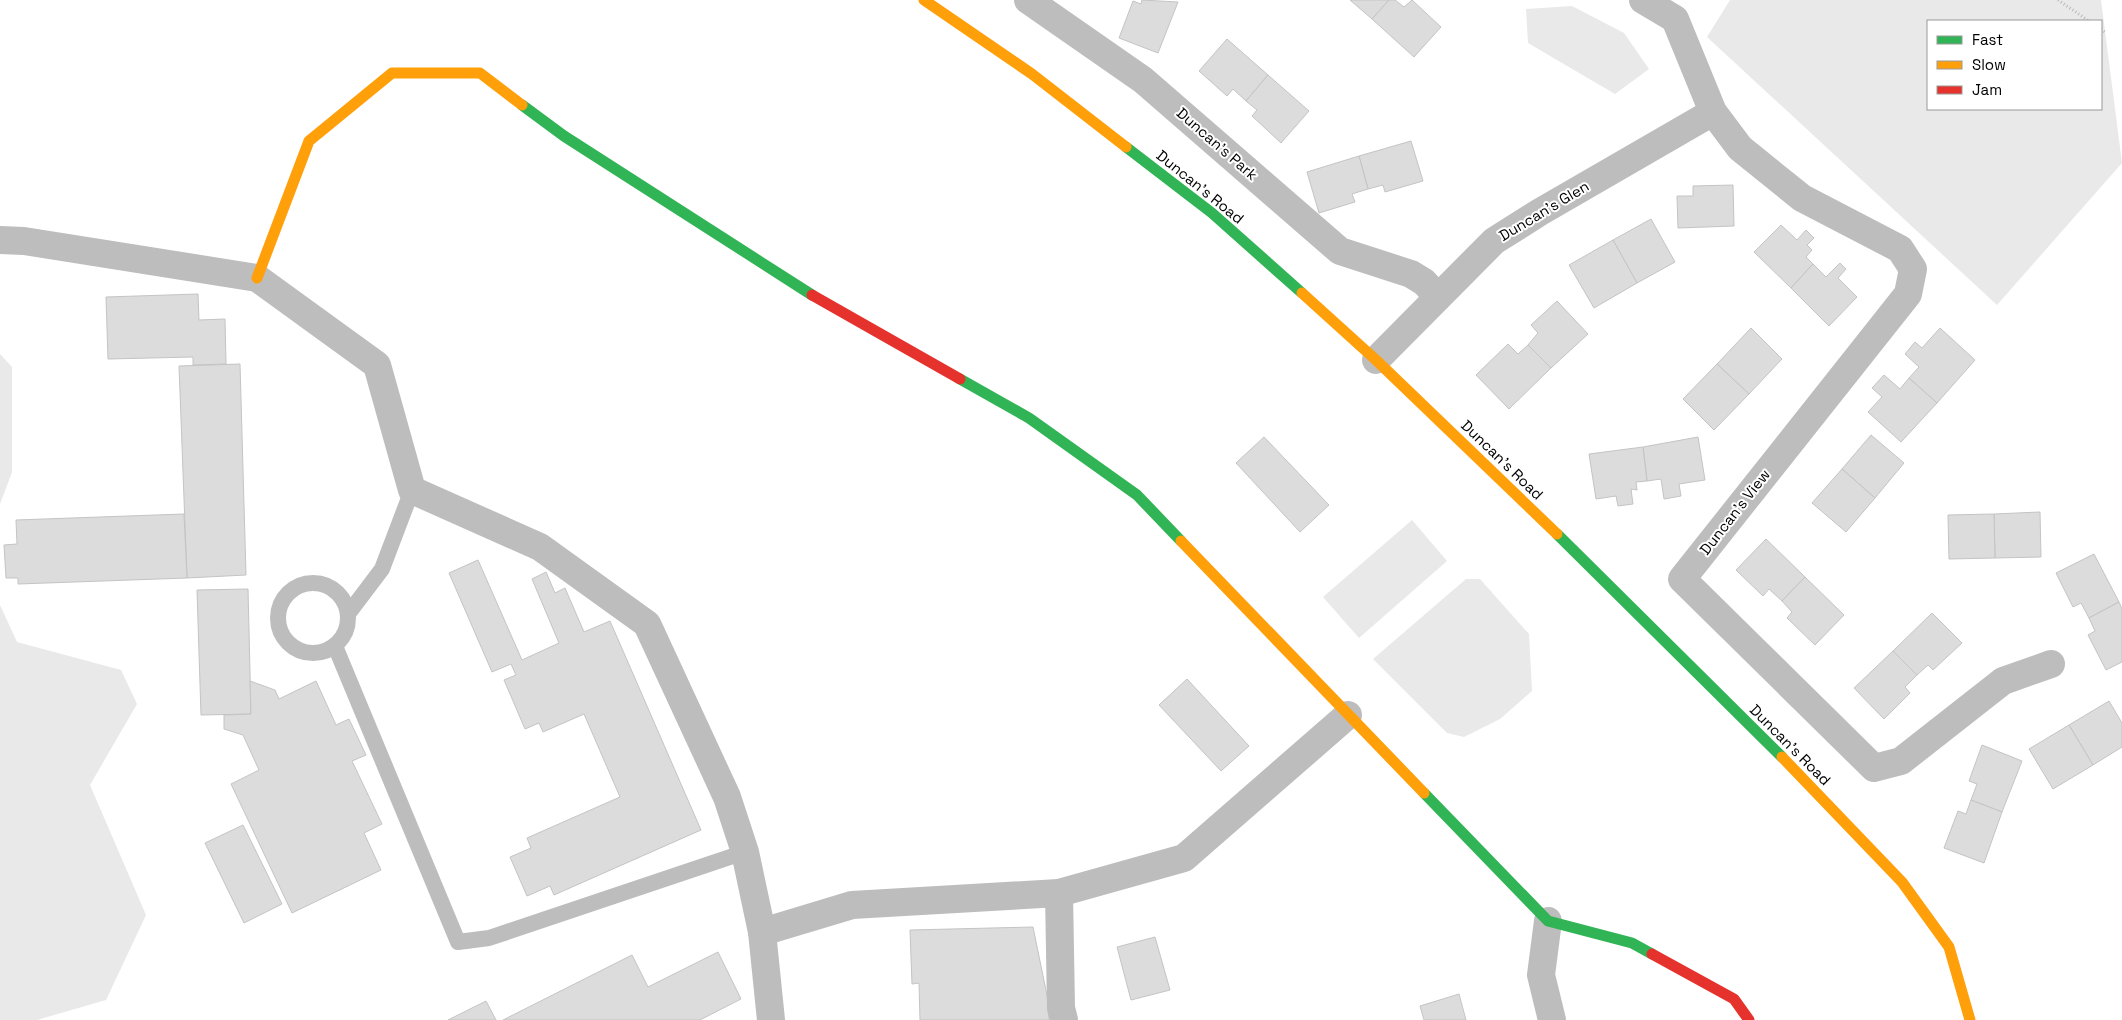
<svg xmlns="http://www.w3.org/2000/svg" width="2122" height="1020" viewBox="0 0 2122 1020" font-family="'Space Grotesk',sans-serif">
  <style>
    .green { fill: #e9e9e9; fill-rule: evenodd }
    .building { fill: #dcdcdc; stroke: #c4c4c4 }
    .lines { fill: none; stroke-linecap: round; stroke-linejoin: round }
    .path { stroke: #b8b8b8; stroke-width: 3; stroke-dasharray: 1 2.5; stroke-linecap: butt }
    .lane { stroke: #bdbdbd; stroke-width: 16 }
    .street { stroke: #bdbdbd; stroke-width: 28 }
    .fast { stroke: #30b455; stroke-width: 11 }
    .slow { stroke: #ff9f0a; stroke-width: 11 }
    .jam { stroke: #e5322d; stroke-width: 11 }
    .labels { text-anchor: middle; stroke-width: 4; stroke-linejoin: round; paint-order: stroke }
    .street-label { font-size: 15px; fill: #000; stroke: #fff }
  </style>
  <rect width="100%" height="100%" fill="#fff"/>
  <g class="green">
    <path d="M1730 0H2101L2122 163 1997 305 1707 37ZM1928 21H2101V109H1928Z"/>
    <path d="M1572 6 1624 33 1649 69 1615 94 1528 43 1526 9Z"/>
    <path d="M0 354 12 367V472L0 504Z"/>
    <path d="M1412 520 1447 561 1359 638 1323 597Z"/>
    <path d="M1466 579H1480L1529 634 1532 691 1500 719 1464 737 1447 733 1373 659Z"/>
    <path d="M0 605 17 642 121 670 137 704 90 785 146 915 106 1000 37 1020H0Z"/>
  </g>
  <g class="building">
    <path d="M1142 0 1178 2 1158 53 1119 38 1133 1 1141 4Z"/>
    <path d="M1350 0H1389L1372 19Z"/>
    <path d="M1389 0H1395L1404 7 1412 0 1441 27 1414 57 1372 19Z"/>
    <path d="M1227 39 1268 75 1246 101 1233 89 1227 96 1199 71Z"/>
    <path d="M1268 75 1309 111 1281 143 1252 116 1257 110 1246 101Z"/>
    <path d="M1411 141 1423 181 1385 192 1383 185 1368 189 1359 156Z"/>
    <path d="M1359 156 1368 189 1352 194 1355 202 1319 213 1307 172Z"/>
    <path d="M1733 185 1734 226 1678 228 1677 196H1693V186Z"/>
    <path d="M1651 219 1675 262 1637 283 1613 240Z"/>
    <path d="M1781 225 1797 240 1806 230 1814 238 1807 245 1812 250 1806 257 1813 264 1791 288 1754 252Z"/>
    <path d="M1613 240 1637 283 1594 308 1569 265Z"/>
    <path d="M1840 263 1846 269 1838 278 1857 297 1829 326 1791 288 1813 264 1826 277Z"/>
    <path d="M198 294 199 320 225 319 226 364 193 365V357L108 359 106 297Z"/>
    <path d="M1557 301 1588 334 1551 368 1528 345 1538 333 1531 325Z"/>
    <path d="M1751 328 1782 359 1749 394 1717 364Z"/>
    <path d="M1940 328 1975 360 1937 403 1909 378 1919 367 1905 354 1915 342 1922 348Z"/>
    <path d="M1508 344 1518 354 1528 345 1551 368 1509 409 1476 375Z"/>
    <path d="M240 364 246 575 187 578 179 366Z"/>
    <path d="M1717 364 1749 394 1714 430 1683 399Z"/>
    <path d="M1884 375 1900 389 1909 378 1937 403 1901 442 1868 412 1882 397 1872 388Z"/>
    <path d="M1871 435 1904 463 1875 498 1842 469Z"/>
    <path d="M1264 437 1329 505 1300 532 1236 463Z"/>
    <path d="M1698 437 1705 480 1679 484 1681 496 1664 499 1661 479 1647 481 1643 447Z"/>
    <path d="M1643 447 1647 481 1636 482 1637 490 1631 489 1633 504 1618 506 1616 496 1596 499 1589 454Z"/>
    <path d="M1842 469 1875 498 1846 532 1812 503Z"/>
    <path d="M2040 512 2041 557 1995 558 1994 514Z"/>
    <path d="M184 514 187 578 18 584V578H6L4 545 17 544 16 520Z"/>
    <path d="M1994 514 1995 558 1949 559 1948 515Z"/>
    <path d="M1766 539 1805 577 1782 601 1769 589 1763 596 1736 570Z"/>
    <path d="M2094 554 2119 602 2089 618 2081 603 2073 607 2056 573Z"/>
    <path d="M478 560 522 660 559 643 532 579 546 572 555 593 565 588 584 632 610 621 701 830 554 895 550 886 527 896 510 857 531 848 527 838 620 797 584 714 543 732 539 723 525 729 504 680 516 675 511 664 492 672 449 573Z"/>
    <path d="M1805 577 1844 615 1815 645 1787 618 1792 612 1782 601Z"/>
    <path d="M248 589 251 714 201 715 197 590Z"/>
    <path d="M2119 602 2122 609V662L2106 670 2088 635 2095 631 2089 618Z"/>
    <path d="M1932 613 1962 643 1933 670 1928 665 1917 675 1893 651Z"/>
    <path d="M1893 651 1917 675 1905 687 1910 693 1884 719 1854 688Z"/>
    <path d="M1187 679 1249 746 1221 771 1159 705Z"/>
    <path d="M250 681 275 690 279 699 316 681 336 725 349 719 366 755 352 761 382 824 364 833 381 870 292 913 231 784 259 770 243 735 224 729V715L251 714Z"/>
    <path d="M2109 701 2122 723V747L2093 765 2069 725Z"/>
    <path d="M2069 725 2093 765 2053 789 2029 749Z"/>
    <path d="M1982 745 2022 761 2002 812 1971 800 1977 784 1969 781Z"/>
    <path d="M1971 800 2002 812 1984 863 1944 848 1958 811 1966 814Z"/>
    <path d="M243 825 282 904 244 923 205 843Z"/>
    <path d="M1033 927 1049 1005V1020H920L919 983 912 984 910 930Z"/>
    <path d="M1155 937 1170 990 1131 1000 1117 947Z"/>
    <path d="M718 952 741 999 700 1020H503L632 955 648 987Z"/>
    <path d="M1459 994 1466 1020H1424L1420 1006Z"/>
    <path d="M486 1001 496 1020H448Z"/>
  </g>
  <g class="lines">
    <g class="path">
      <path d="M2058 0 2089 21"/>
      <path d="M2101 29 2105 32"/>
    </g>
    <g class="lane">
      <circle cx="313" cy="618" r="35"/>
      <path d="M348 614 382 569 412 490"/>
      <path d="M335 646 458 942 489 938 745 852"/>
    </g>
    <g class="street">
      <path d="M1028 0 1143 80 1340 251 1411 274 1424 282 1438 297"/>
      <path d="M1643 0 1675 19 1713 112 1740 148 1802 198 1900 249 1913 269 1908 294 1682 579 1874 768 1901 761 2003 681 2051 664"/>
      <path d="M0 240 24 241 257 278 377 365 412 490 540 547 647 624 727 797 745 852 762 932 771 1020"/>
      <path d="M1376 360 1494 241 1540 212 1713 112"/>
      <path d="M1059 893 1061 1008 1064 1020"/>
      <path d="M1548 921 1541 975 1552 1020"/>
      <path d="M762 932 852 905 1059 893 1184 858 1348 715"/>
    </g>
    <g class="fast">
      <path d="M522 105 564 136 812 295"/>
      <path d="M1126 147 1212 213 1302 293"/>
      <path d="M960 379 1029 418 1137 495 1181 541"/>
      <path d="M1557 534 1782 757"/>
      <path d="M1424 793 1548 921 1632 943 1652 954"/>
    </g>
    <g class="slow">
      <path d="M924 0 1032 74 1126 147"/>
      <path d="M257 278 309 141 392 73H480L522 105"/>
      <path d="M1302 293 1376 360 1557 534"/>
      <path d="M1181 541 1424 793"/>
      <path d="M1782 757 1902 882 1949 947 1970 1020"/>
    </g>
    <g class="jam">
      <path d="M812 295 960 379"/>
      <path d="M1652 954 1734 999 1749 1020"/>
    </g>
  </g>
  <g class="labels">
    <g class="street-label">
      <text transform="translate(1217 144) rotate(41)" y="5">Duncan's Park</text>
      <text transform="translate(1200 187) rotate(39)" y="5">Duncan's Road</text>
      <text transform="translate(1544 211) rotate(-31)" y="5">Duncan's Glen</text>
      <text transform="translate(1502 460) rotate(44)" y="5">Duncan's Road</text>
      <text transform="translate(1735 512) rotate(-52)" y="5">Duncan's View</text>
      <text transform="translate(1790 745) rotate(45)" y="5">Duncan's Road</text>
    </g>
  </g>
  <rect x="1927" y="20" width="175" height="90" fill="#ffffff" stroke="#999999"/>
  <rect x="1937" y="36" width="25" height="8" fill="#30b455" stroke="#999999"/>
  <text x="1972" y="45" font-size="15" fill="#000000">Fast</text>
  <rect x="1937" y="61" width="25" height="8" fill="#ff9f0a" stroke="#999999"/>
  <text x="1972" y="70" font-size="15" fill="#000000">Slow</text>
  <rect x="1937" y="86" width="25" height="8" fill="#e5322d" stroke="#999999"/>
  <text x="1972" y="95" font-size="15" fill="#000000">Jam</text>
</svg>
